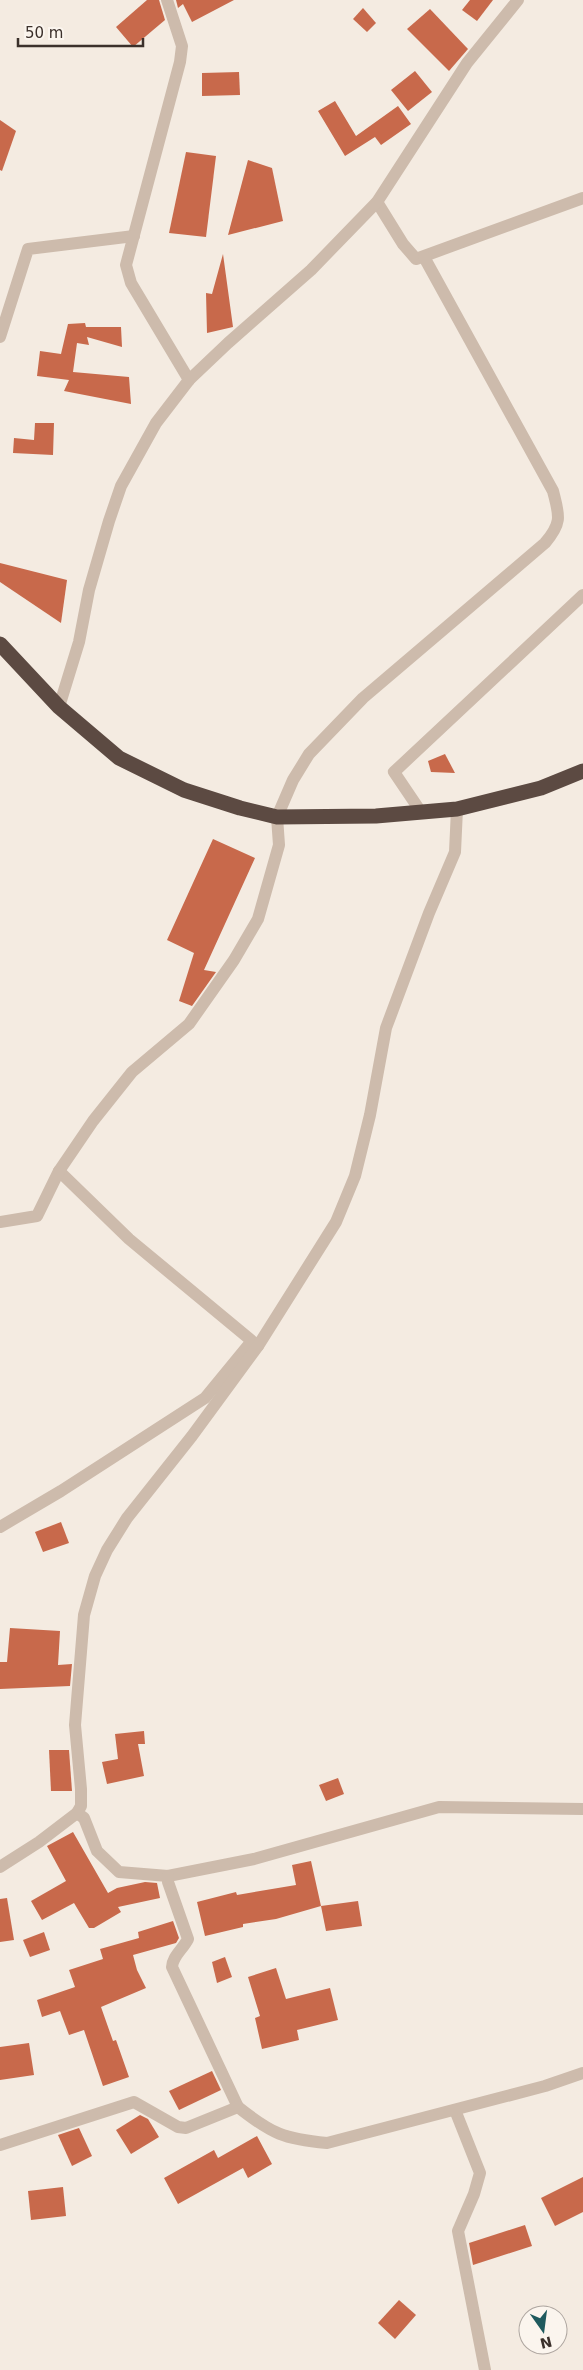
<svg xmlns="http://www.w3.org/2000/svg" width="583" height="2370" viewBox="0 0 583 2370" font-family="'DejaVu Sans',sans-serif">
  <style>
    .building { fill: #c8694b }
    .lines { fill: none; stroke-linecap: round; stroke-linejoin: round }
    .minor { stroke: #cdbbac; stroke-width: 12 }
    .highway { stroke: #5c4a42; stroke-width: 15 }
  </style>
  <rect width="100%" height="100%" fill="#f4ebe1"/>
  <g class="building">
    <path d="M147 0H159L165 20 133 47 116 27Z"/>
    <path d="M176 0H234L192 22 183 4 178 8Z"/>
    <path d="M470 0H493L477 21 462 10Z"/>
    <path d="M363 8 376 23 367 32 353 19Z"/>
    <path d="M430 9 468 49 449 71 407 29Z"/>
    <path d="M415 71 432 92 408 111 391 90Z"/>
    <path d="M239 72 240 95 202 96V73Z"/>
    <path d="M335 101 356 136 398 106 411 124 381 145 375 137 345 156 318 111Z"/>
    <path d="M0 120 16 131 2 171 0 170Z"/>
    <path d="M186 152 216 156 206 237 169 233Z"/>
    <path d="M248 160 272 168 283 221 228 235Z"/>
    <path d="M223 254 233 327 207 333 206 293 212 294Z"/>
    <path d="M85 323 86 327H121L122 347 87 337 89 345 77 343 73 372 129 377 131 404 64 391 69 380 37 376 40 351 61 354 68 324Z"/>
    <path d="M35 423H54L53 455 13 453 14 438 34 440Z"/>
    <path d="M0 563 67 580 61 623 0 582Z"/>
    <path d="M445 754 455 773 431 772 428 761Z"/>
    <path d="M213 839 255 858 204 970 216 972 192 1006 179 1001 194 953 167 940Z"/>
    <path d="M61 1522 69 1543 43 1552 35 1532Z"/>
    <path d="M10 1628 60 1631 58 1665 72 1664 70 1686 0 1689V1662H7Z"/>
    <path d="M144 1731 145 1744H138L144 1776 107 1784 102 1762 118 1759 115 1734Z"/>
    <path d="M49 1750H69L72 1791H51Z"/>
    <path d="M338 1778 344 1794 326 1801 319 1785Z"/>
    <path d="M73 1832 108 1893 117 1888 145 1882 157 1883 160 1898 118 1907 121 1912 94 1928H89L74 1903 42 1920 31 1901 66 1881 47 1846Z"/>
    <path d="M311 1861 321 1906 276 1919 243 1924V1927L205 1936 197 1902 236 1892 237 1895 296 1885 292 1865Z"/>
    <path d="M7 1898 14 1940 0 1942V1899Z"/>
    <path d="M358 1901 362 1926 326 1931 321 1906Z"/>
    <path d="M173 1921 179 1938 176 1943 133 1955 137 1970 146 1988 101 2007 113 2041 116 2040 129 2077 103 2086 84 2030 69 2035 60 2011 42 2017 37 2000 75 1987 69 1970 103 1959 100 1949 139 1938 138 1932Z"/>
    <path d="M44 1932 50 1950 30 1957 23 1940Z"/>
    <path d="M225 1957 232 1977 217 1983 212 1962Z"/>
    <path d="M276 1968 286 1999 330 1988 338 2020 297 2030 299 2040 262 2049 255 2018 260 2016 248 1977Z"/>
    <path d="M29 2043 34 2075 0 2080V2047Z"/>
    <path d="M212 2071 221 2090 179 2110 169 2091Z"/>
    <path d="M140 2115 148 2119 159 2137 131 2154 116 2130Z"/>
    <path d="M79 2128 92 2156 72 2166 58 2135Z"/>
    <path d="M257 2136 272 2164 248 2178 243 2168 178 2204 164 2178 214 2150 218 2158Z"/>
    <path d="M583 2177V2212L555 2226 541 2198Z"/>
    <path d="M63 2187 66 2216 31 2220 28 2191Z"/>
    <path d="M525 2225 532 2246 473 2265 469 2243Z"/>
    <path d="M399 2300 416 2315 395 2339 378 2323Z"/>
  </g>
  <g class="lines">
    <g class="minor">
      <path d="M167 0 182 46 180 62 126 265 131 283 189 380"/>
      <path d="M377 202 403 244 416 259 583 198"/>
      <path d="M0 337 28 249 134 236"/>
      <path d="M59 707 79 642 89 590 109 521 121 486 156 423 189 380 228 343 311 270 377 202 467 63 518 0"/>
      <path d="M421 812 394 772 583 595"/>
      <path d="M59 1171 129 1239 258 1346"/>
      <path d="M0 1222 37 1216 59 1171 93 1121 132 1072 189 1024 234 960 258 919 279 845 277 817 293 780 309 754 363 698 545 543C563 522 559 515 553 491L424 257"/>
      <path d="M0 1527 61 1491 205 1398 251 1342"/>
      <path d="M77 1813 84 1818 97 1851 119 1872 168 1876 254 1859 439 1807 583 1809"/>
      <path d="M0 1867 39 1842 77 1813 81 1806V1789L75 1725 84 1615 95 1576 107 1550 127 1518 192 1436 258 1346 336 1222 355 1176 370 1115 386 1028 429 913 455 852 457 809"/>
      <path d="M168 1876V1882L188 1939C183 1949 172 1957 172 1967L238 2107"/>
      <path d="M455 2110 480 2173 474 2194 458 2231 485 2370"/>
      <path d="M0 2145 134 2102 178 2127 186 2128 238 2107C272 2134 284 2139 327 2143L545 2086 583 2073"/>
    </g>
    <path class="highway" d="M0 644 59 707 119 758 184 790 240 808 277 817 376 816 457 809 541 788 583 771"/>
  </g>
  <g transform="translate(543 2330) rotate(166)"><circle r="24" fill="#fbf5ee" stroke="#aea6a0"/>
  <path d="M0-4L9 19L0 12L-9 19Z" fill="#1f5a5e"/>
  <text y="-8" font-size="14" font-weight="bold" text-anchor="middle" fill="#3b302b">N</text>
  </g>
  <path d="M18 38v8h125v-8" fill="none" stroke="#3b302b" stroke-width="2.5"/>
  <text x="25" y="38" font-size="15" fill="#3b302b" stroke="#fbf5ee" stroke-width="4" paint-order="stroke">50 m</text>
</svg>
